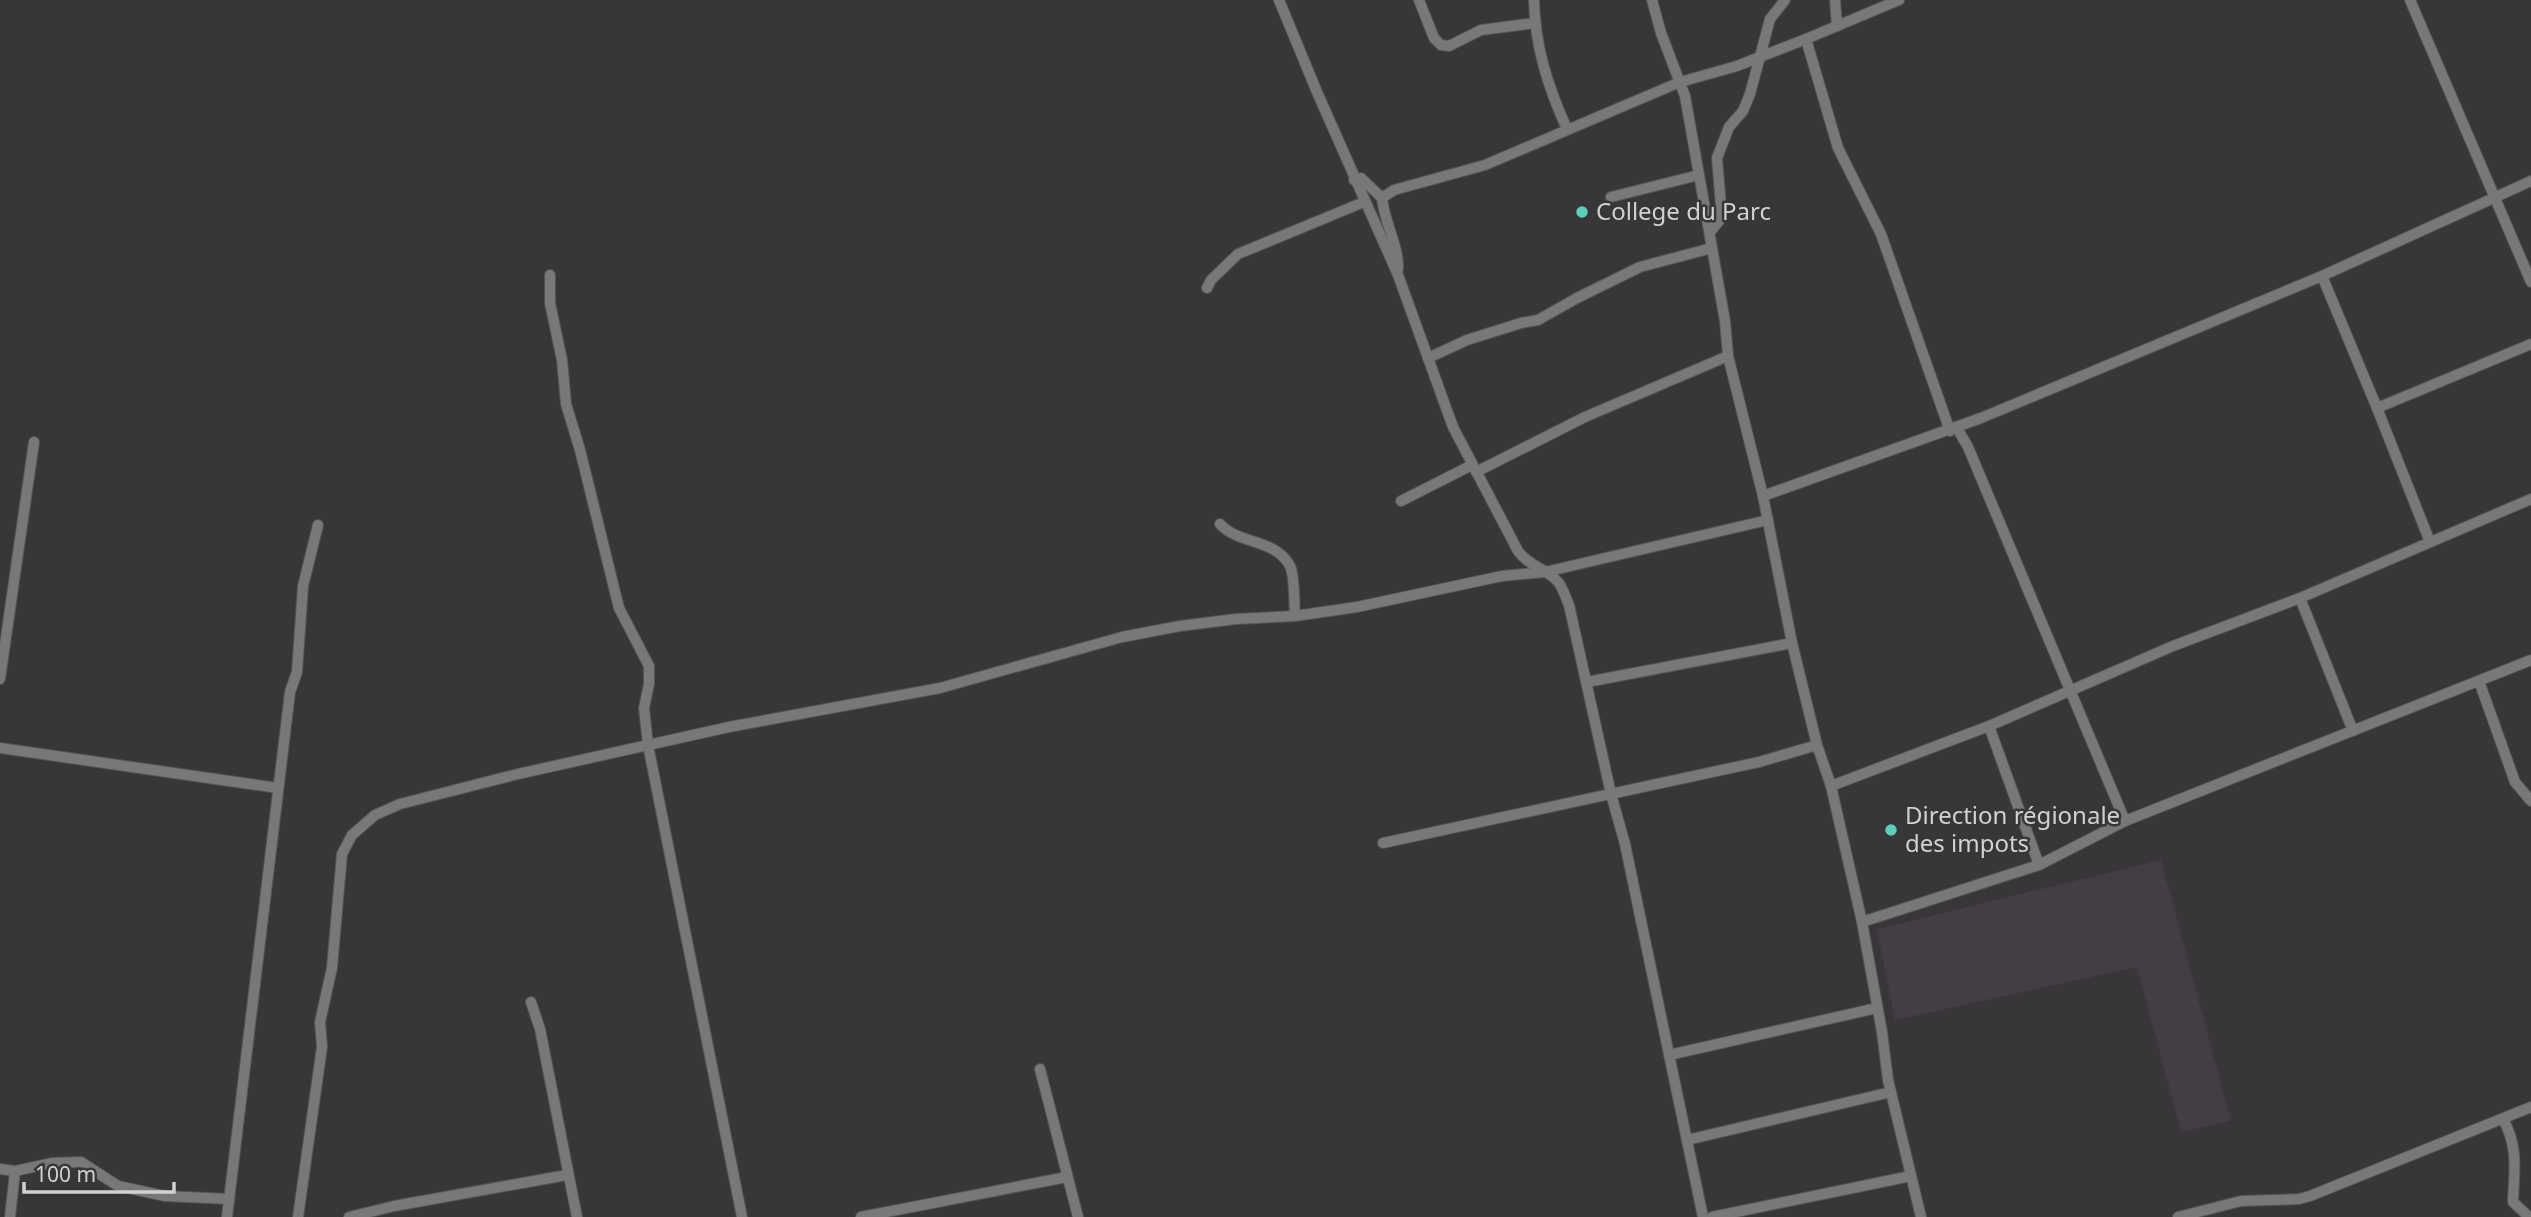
<svg xmlns="http://www.w3.org/2000/svg" width="2531" height="1217" viewBox="0 0 2531 1217" font-family="'Noto Sans',sans-serif">
  <style>
    .built { fill: #443d43 }
    .lines { fill: none; stroke-linecap: round; stroke-linejoin: round }
    .street-casing { stroke: #555455; stroke-width: 12 }
    .street { stroke: #797779; stroke-width: 10 }
    .poi-dot { fill: #5dceb9; stroke: #383638; stroke-width: 2.5 }
    .labels { text-anchor: middle; stroke-width: 5; stroke-linejoin: round; paint-order: stroke }
    .poi-label { font-size: 24px; fill: #d2d1d2; stroke: #383638; text-anchor: start }
  </style>
  <rect width="100%" height="100%" fill="#383638"/>
  <path class="built" d="M2161 860 2231 1121 2181 1132 2137 967 1895 1020 1877 929Z"/>
  <g class="lines">
    <g class="street-casing">
      <g id="street">
        <path d="M1279 0 1317 92 1398 275 1453 427 1518 551C1528 566 1548 569 1559 583 1563 589 1566 598 1569 605L1611 794 1625 844 1703 1217"/>
        <path d="M1419 0 1434 38 1441 45 1449 46 1481 30 1535 23"/>
        <path d="M1534 0C1535 47 1548 87 1567 129"/>
        <path d="M1652 0 1661 33 1685 96 1725 321 1728 356 1763 496 1792 643 1817 745 1831 786 1862 922 1882 1032 1888 1080 1921 1217"/>
        <path d="M1835 0 1837 26"/>
        <path d="M2410 0 2531 282"/>
        <path d="M1806 39 1838 148 1881 234 1950 431"/>
        <path d="M1354 180 1361 178 1382 198"/>
        <path d="M1611 197 1699 175"/>
        <path d="M1710 232 1719 221 1721 206 1717 158 1729 127 1743 111 1750 94 1770 19 1785 0"/>
        <path d="M1398 269C1399 246 1384 222 1382 198L1394 190 1485 165 1680 82 1737 66 1806 39 1899 0"/>
        <path d="M550 275V303L562 360 566 404 580 450 619 608 649 666V684L644 708 648 745 742 1217"/>
        <path d="M2322 276 2377 408 2430 542"/>
        <path d="M1207 288 1211 280 1238 254 1364 202"/>
        <path d="M1428 358 1467 340 1521 323 1538 320 1577 298 1640 267 1712 248"/>
        <path d="M2377 408 2531 344"/>
        <path d="M1957 428 1968 447 2125 821"/>
        <path d="M1476 472 1585 417 1728 356"/>
        <path d="M1763 496 1981 418 2322 276 2531 181"/>
        <path d="M1401 501 1472 465"/>
        <path d="M1220 524C1239 545 1275 538 1290 566 1295 576 1294 604 1295 616"/>
        <path d="M2300 598 2353 731"/>
        <path d="M0 679 34 442"/>
        <path d="M2479 681 2515 782 2531 801"/>
        <path d="M1587 682 1792 643"/>
        <path d="M1989 726 2039 865"/>
        <path d="M0 748 278 788"/>
        <path d="M1831 786 1989 726 2173 646 2300 598 2531 499"/>
        <path d="M1383 843 1759 762 1817 745"/>
        <path d="M1862 922 2039 865 2125 821 2531 660"/>
        <path d="M531 1002 540 1029 577 1217"/>
        <path d="M1669 1055 1877 1008"/>
        <path d="M1040 1069 1078 1217"/>
        <path d="M2503 1119C2519 1148 2514 1171 2513 1202L2529 1217"/>
        <path d="M1687 1140 1891 1092"/>
        <path d="M0 1169 15 1171 52 1163 81 1162 118 1186 165 1196 229 1199"/>
        <path d="M10 1217 15 1171"/>
        <path d="M227 1217 290 692 297 672 303 586 318 525"/>
        <path d="M298 1217 322 1047 320 1022 332 968 342 854 352 835 375 815 400 804 518 774 729 727 940 688 1122 637 1180 626 1236 619 1295 616 1357 607 1502 576 1545 572 1768 520"/>
        <path d="M349 1217 394 1206 567 1175"/>
        <path d="M861 1217 1067 1177"/>
        <path d="M1712 1217 1911 1176"/>
        <path d="M2178 1217 2241 1201 2299 1199 2310 1196 2531 1107"/>
      </g>
    </g>
    <use href="#street" class="street"/>
  </g>
  <g class="poi-dot">
    <circle cx="1582" cy="212" r="7"/>
    <circle cx="1891" cy="830" r="7"/>
  </g>
  <g class="labels">
    <g class="poi-label">
      <text x="1596" y="220">College du Parc</text>
      <text x="1905" y="824">Direction régionale<tspan x="1905" dy="28">des impots</tspan></text>
    </g>
  </g>
  <path d="M24 1182v10h150v-10" fill="none" stroke="#d2d1d2" stroke-width="3.5"/>
  <text x="35" y="1182" font-size="21" fill="#d2d1d2" stroke="#383638" stroke-width="5" paint-order="stroke">100 m</text>
</svg>
